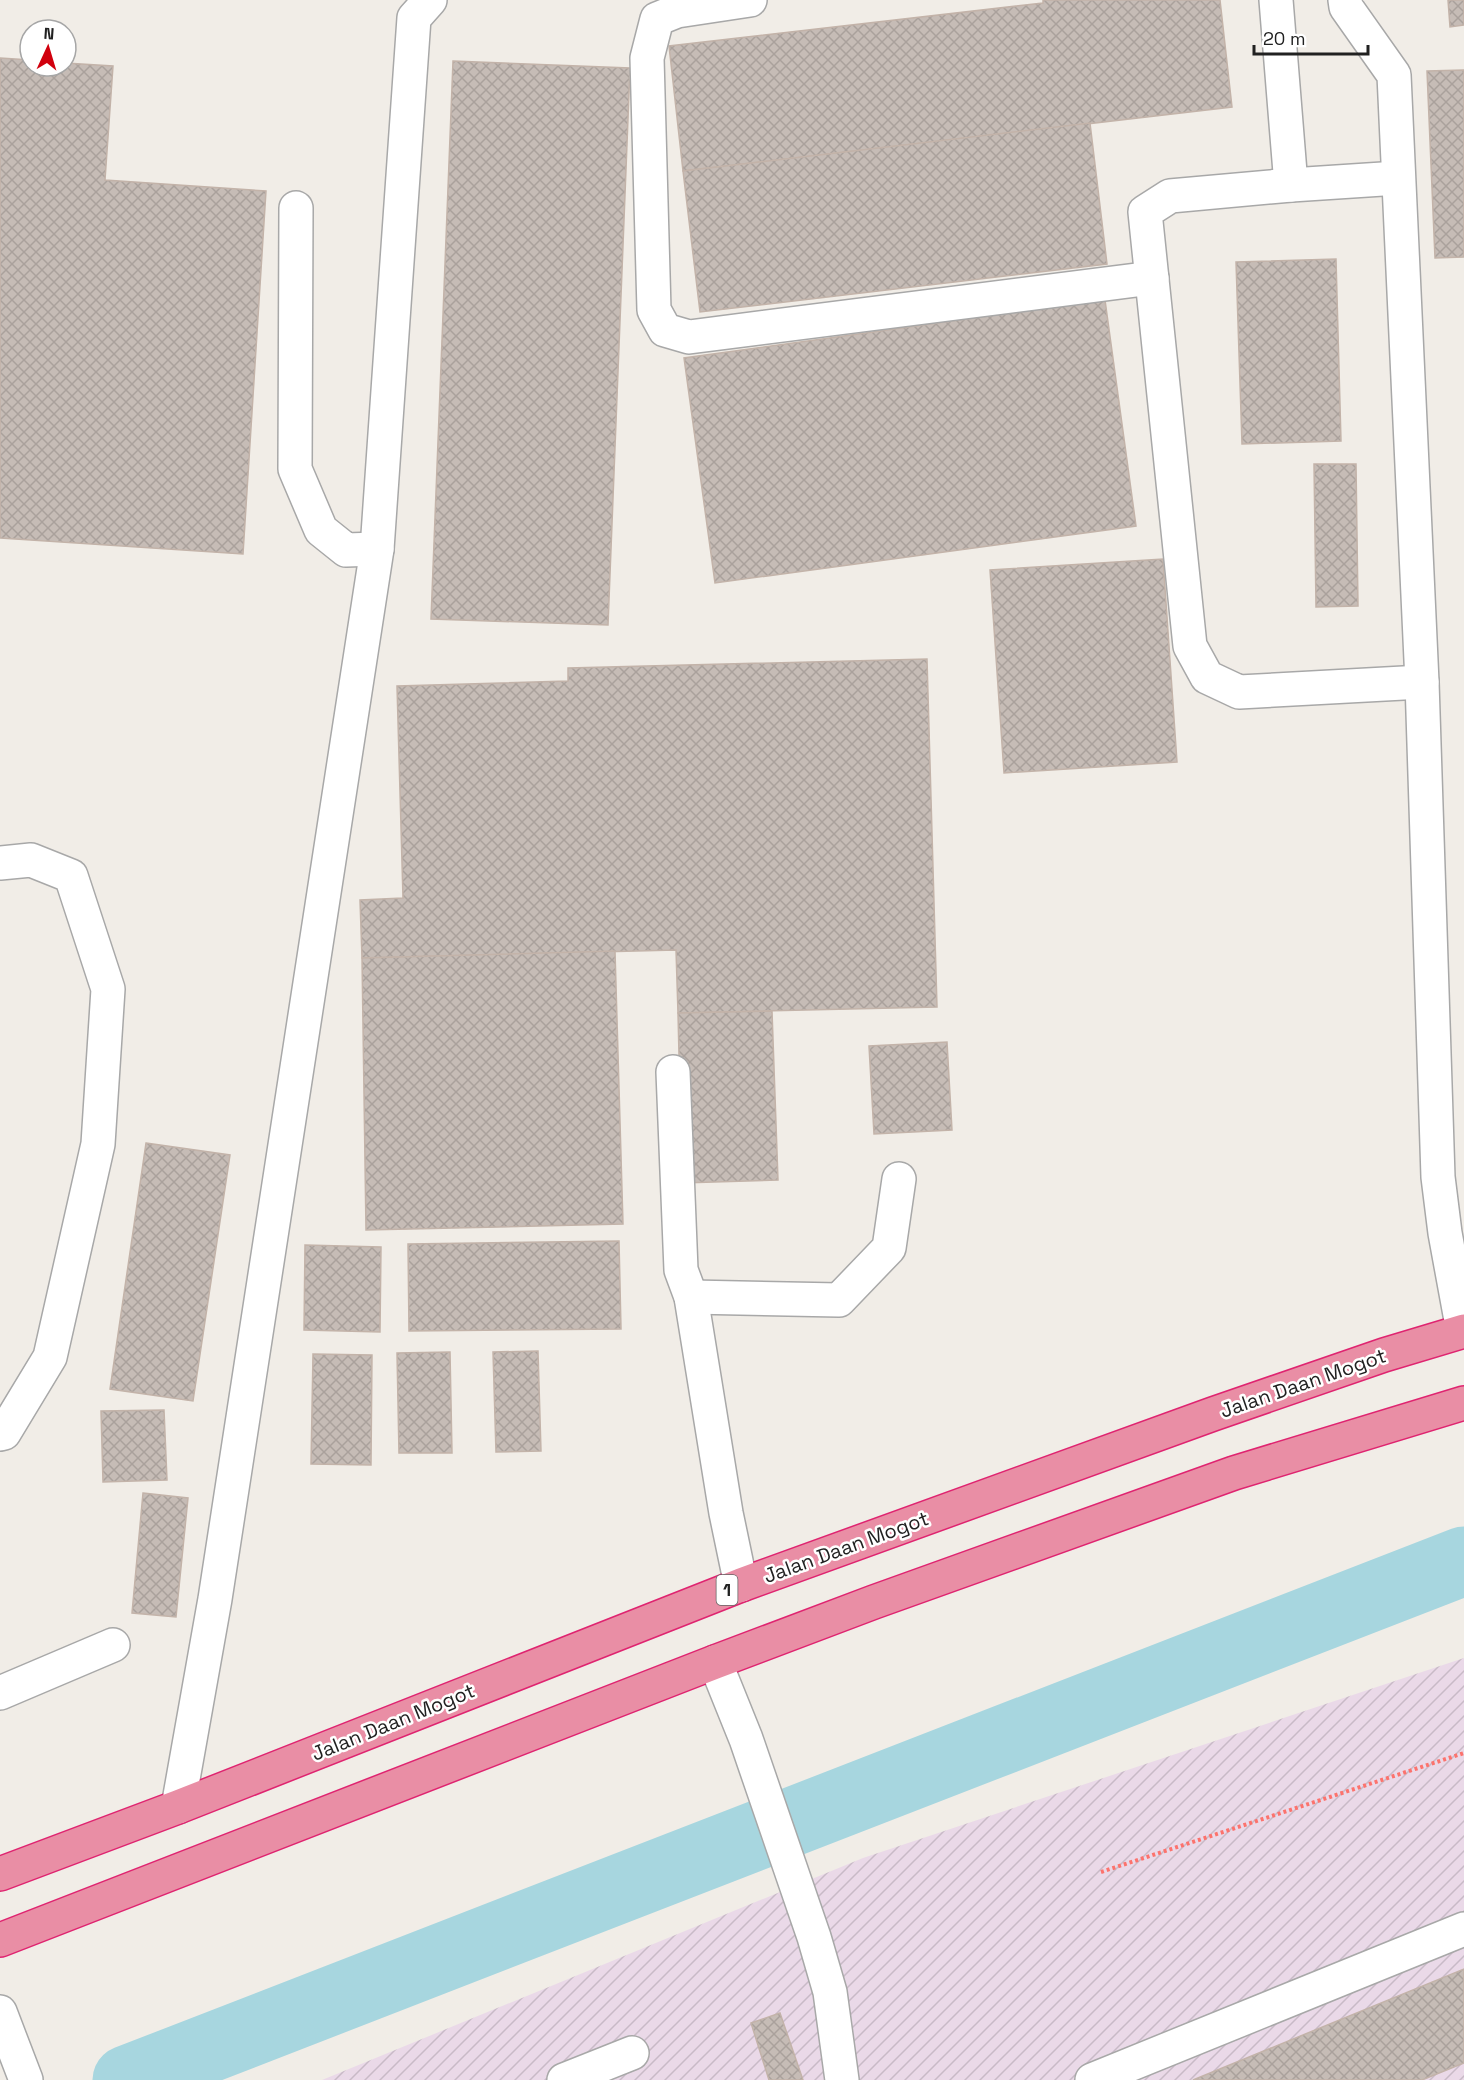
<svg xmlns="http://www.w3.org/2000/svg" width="1464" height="2080" viewBox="0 0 1464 2080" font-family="'Space Grotesk',sans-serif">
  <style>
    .industrial { fill: url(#industrial-furrows) }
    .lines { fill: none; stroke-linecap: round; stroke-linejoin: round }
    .river { stroke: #a7d6df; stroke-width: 69 }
    .building { fill: url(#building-cross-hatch); stroke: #c3b3a9; stroke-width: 1.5 }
    .minor-casing { stroke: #a8a8a8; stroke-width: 36 }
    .highway-casing { stroke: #df2470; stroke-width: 36 }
    .path { stroke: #fc736d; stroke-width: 4; stroke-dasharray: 3 3; stroke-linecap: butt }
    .minor { stroke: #fff; stroke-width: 33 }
    .highway { stroke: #e98ea5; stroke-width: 33 }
    .labels { text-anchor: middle; stroke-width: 5; stroke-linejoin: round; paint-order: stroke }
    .shield { fill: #fff; stroke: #646464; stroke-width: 1.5 }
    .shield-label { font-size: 18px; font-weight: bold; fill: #212121 }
    .street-label { font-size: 20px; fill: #212121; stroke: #fff }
  </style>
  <defs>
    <pattern id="industrial-furrows" width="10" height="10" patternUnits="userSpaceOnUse" patternTransform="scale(1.5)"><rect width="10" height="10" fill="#ead9e8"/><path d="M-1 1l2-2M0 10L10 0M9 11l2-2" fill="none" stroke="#c8bac7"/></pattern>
    <pattern id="building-cross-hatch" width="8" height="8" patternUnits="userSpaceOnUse" patternTransform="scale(1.5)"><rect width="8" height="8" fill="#c6bcb6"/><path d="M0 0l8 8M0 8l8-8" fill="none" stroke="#aaa19c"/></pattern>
  </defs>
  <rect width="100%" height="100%" fill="#f1ede7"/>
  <path class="industrial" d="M1464 1658V2080H322L863 1858Z"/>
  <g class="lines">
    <path class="river" d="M127 2080 1464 1561"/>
  </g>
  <g class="building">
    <path d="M1043 0H1220L1232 107 683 171 669 46 1043 3Z"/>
    <path d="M1448 0H1464V25L1450 27Z"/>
    <path d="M0 58 30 60V66H66V63L113 66 105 180 266 191 243 554 0 538Z"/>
    <path d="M453 61 630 68 608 625 431 619Z"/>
    <path d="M1464 70V257L1435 258 1427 71Z"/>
    <path d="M1090 123 1107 264 700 312 683 171Z"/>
    <path d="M1336 259 1341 441 1242 444 1236 262Z"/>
    <path d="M1105 300 1136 526 715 583 684 358Z"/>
    <path d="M1314 464H1356L1358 606 1316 607Z"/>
    <path d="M1163 559 1177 762 1004 773 990 570Z"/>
    <path d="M927 659 937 1007 678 1013 676 950 362 958 360 900 403 898 397 686 568 681V668Z"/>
    <path d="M615 951 623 1224 366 1230 362 958Z"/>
    <path d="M772 1011 778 1180 682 1183 678 1013Z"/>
    <path d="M947 1042 952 1130 874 1134 869 1046Z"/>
    <path d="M146 1143 230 1155 193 1401 110 1389Z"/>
    <path d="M619 1241 621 1329 409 1331 408 1244Z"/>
    <path d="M305 1245 381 1247 380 1332 304 1330Z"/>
    <path d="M538 1351 541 1451 496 1452 493 1352Z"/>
    <path d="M450 1352 452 1453H399L397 1353Z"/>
    <path d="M313 1354 372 1355 371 1465 311 1464Z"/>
    <path d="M164 1410 167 1480 103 1482 101 1411Z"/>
    <path d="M143 1493 188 1498 176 1617 132 1613Z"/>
    <path d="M1464 1969V2063L1422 2080H1193Z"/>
    <path d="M780 2013 803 2080H769L751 2023Z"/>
  </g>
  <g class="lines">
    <g class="minor-casing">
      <g id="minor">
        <path d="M750 0 677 11 657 19 647 58 654 310 665 330 689 337 1152 278"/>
        <path d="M1276 0 1291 185"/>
        <path d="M1345 0 1346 7 1394 75 1422 682 1438 1177 1445 1233 1463 1331"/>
        <path d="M1398 178 1291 185 1170 196 1145 212 1190 646 1207 677 1239 692 1422 682"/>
        <path d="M296 208 295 469 321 530 346 550 377 549"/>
        <path d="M0 863 31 860 71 876 108 989 98 1144 50 1357 4 1433 0 1434"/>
        <path d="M673 1072 681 1270 691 1297 726 1513 741 1585"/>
        <path d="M691 1297 839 1300 889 1248 899 1179"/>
        <path d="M715 1662 746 1739 814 1937 830 1992 842 2080"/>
        <path d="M0 1693 113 1645"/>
        <path d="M178 1807 215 1599 377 549 414 18 430 0"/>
        <path d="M0 2012 26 2080"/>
        <path d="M564 2080 632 2053"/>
        <path d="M1092 2080 1464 1929"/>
      </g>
    </g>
    <g class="highway-casing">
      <g id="highway">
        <path d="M0 1874 178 1807 741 1585 1213 1414 1384 1355 1464 1331"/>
        <path d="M0 1940 715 1662 874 1602 1234 1473 1464 1403"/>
      </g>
    </g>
    <path class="path" d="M1101 1872 1464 1753"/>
    <use href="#minor" class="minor"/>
    <use href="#highway" class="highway"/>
  </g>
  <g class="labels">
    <rect class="shield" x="716.5" y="1575" width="21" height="30" rx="4.5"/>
    <g class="shield-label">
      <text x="727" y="1596">1</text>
    </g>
    <g class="street-label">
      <text transform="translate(1303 1383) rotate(-19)" y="7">Jalan Daan Mogot</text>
      <text transform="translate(846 1547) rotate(-20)" y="7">Jalan Daan Mogot</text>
      <text transform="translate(393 1722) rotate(-22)" y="7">Jalan Daan Mogot</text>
    </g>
  </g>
  <g transform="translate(48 48) rotate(4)"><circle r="28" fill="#ffffff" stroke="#a6a6a6" stroke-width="1.5"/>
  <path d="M0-4.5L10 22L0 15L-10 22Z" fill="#d1000d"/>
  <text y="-9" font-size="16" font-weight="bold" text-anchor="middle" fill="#212121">N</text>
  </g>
  <path d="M1254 45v9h114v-9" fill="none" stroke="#212121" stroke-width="3"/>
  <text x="1263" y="45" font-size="18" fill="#212121" stroke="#ffffff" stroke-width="4.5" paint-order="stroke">20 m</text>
</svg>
